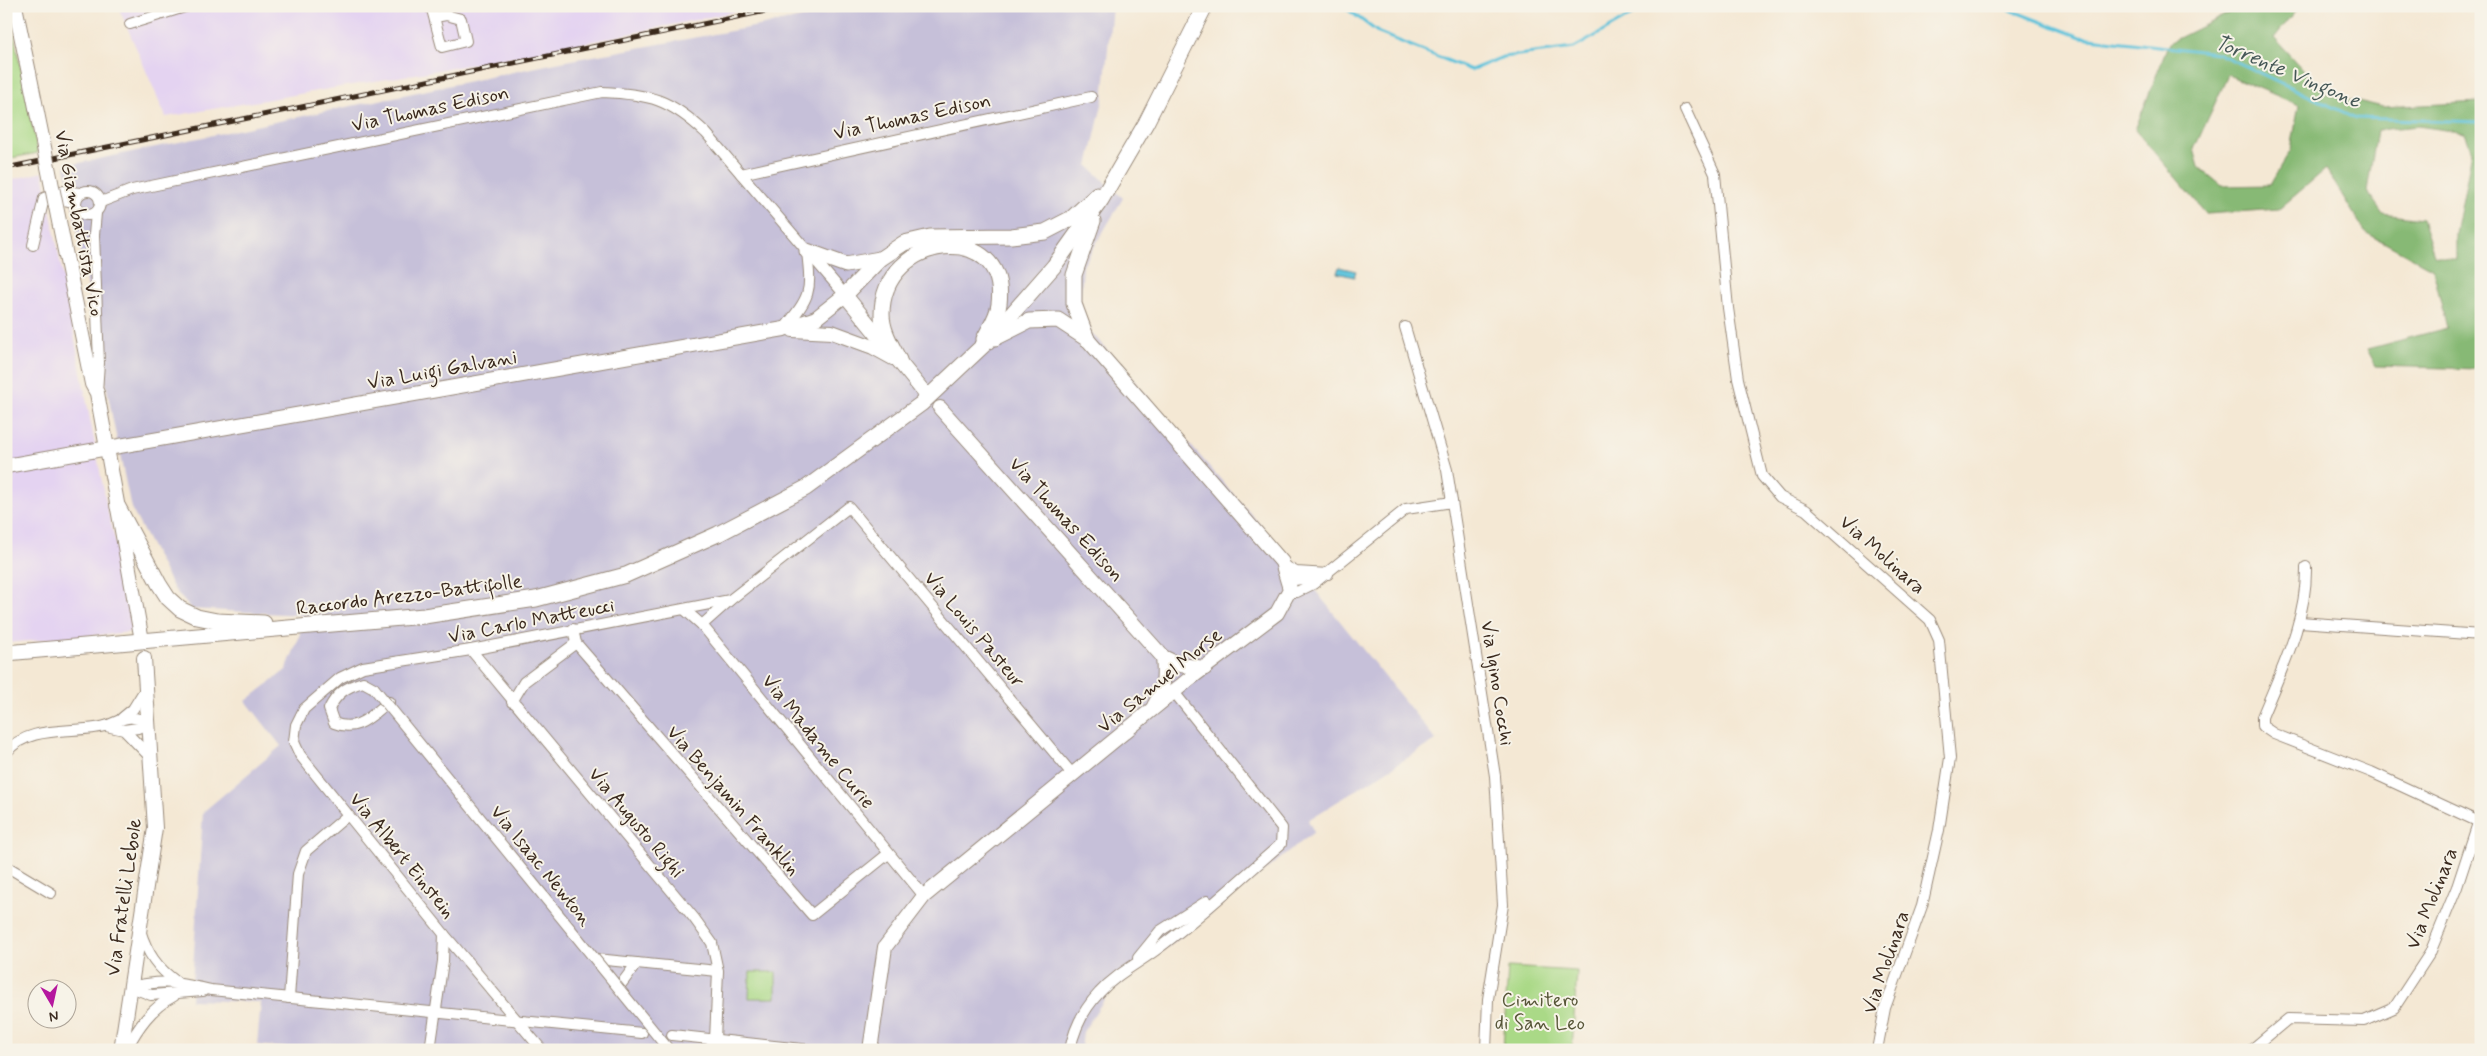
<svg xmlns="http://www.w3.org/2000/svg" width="2487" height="1056" viewBox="0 0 2487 1056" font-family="Mynerve,sans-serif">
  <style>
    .built { fill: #e4d3f1 }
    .industrial { fill: #c6c0d9 }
    .green { fill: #aad987; stroke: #728252 }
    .forest { fill: #87b974; stroke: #617249; fill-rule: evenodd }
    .water { fill: #5ec3db; stroke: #4c767c }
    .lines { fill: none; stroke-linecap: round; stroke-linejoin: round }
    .stream { stroke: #5ec3db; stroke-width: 3 }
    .street-casing { stroke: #988979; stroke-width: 12 }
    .secondary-casing { stroke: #988979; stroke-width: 16 }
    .primary-casing { stroke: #988979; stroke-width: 17 }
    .street { stroke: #fff; stroke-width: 10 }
    .secondary { stroke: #fff; stroke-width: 14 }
    .primary { stroke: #fff; stroke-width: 15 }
    .rail-casing { stroke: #3b2a1e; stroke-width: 5 }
    .rail { stroke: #f7f3e8; stroke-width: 3; stroke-dasharray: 9; stroke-linecap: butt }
    .street-bridge-casing { stroke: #988979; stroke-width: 12; stroke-linecap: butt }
    .secondary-bridge-casing { stroke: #988979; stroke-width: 16; stroke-linecap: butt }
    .street-bridge { stroke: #fff; stroke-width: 10 }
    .secondary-bridge { stroke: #fff; stroke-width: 14 }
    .labels { text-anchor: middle; stroke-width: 4; stroke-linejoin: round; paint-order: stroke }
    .street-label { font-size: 20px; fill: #3b2a1e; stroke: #f7f3e8 }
    .park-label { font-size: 20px; fill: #575638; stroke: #f7f3e8 }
    .water-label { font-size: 21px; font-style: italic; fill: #465857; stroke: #f7f3e8 }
  </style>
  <rect width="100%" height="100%" fill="#f7f3e8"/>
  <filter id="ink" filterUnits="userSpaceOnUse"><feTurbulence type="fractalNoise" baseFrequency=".02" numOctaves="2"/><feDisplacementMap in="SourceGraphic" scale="10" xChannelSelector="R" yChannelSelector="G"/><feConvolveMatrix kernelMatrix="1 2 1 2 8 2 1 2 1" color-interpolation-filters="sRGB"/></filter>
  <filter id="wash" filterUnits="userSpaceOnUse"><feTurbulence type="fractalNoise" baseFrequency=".0096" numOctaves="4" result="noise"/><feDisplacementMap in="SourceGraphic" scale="20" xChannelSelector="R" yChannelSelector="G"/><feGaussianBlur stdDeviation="1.12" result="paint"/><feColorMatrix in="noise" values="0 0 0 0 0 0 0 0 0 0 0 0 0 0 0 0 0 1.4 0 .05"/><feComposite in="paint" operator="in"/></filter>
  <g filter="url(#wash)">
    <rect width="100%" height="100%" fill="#f4e8d4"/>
    <g class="built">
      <path d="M118 6H762L537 53 166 117Z"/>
      <path d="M43 172 107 508 119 557 132 632 6 643V181Z"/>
    </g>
    <path class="industrial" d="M868 6H1112L1103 100 1088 166 1123 198 1083 266 1080 307 1091 332 1285 553 1436 740 1308 820 1314 832 1107 995 1083 1032 1081 1050H308L257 1045 261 1002 191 1000 203 812 281 746 246 701 286 670 299 638 303 615 191 609 174 589 131 508 115 431 65 166 566 61Z"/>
    <g class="green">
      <path d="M6 6H8L38 153 6 159Z"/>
      <path d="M1508 967 1577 971 1572 1050H1503Z"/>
      <path d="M750 972H776V998H749Z"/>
    </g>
    <path class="forest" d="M2243 6H2300L2274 38 2324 93 2383 107 2481 102V369L2376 366 2367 349 2447 328 2433 269 2365 232 2326 169 2279 209 2207 214 2135 130 2169 43ZM2228 75 2299 105 2291 149 2270 185 2222 186 2199 167 2194 149ZM2418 126 2465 133 2472 152 2456 234V260L2434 255 2422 219 2383 214 2367 191 2377 130Z"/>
    <path class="water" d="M1339 267 1356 271 1354 277 1337 273Z"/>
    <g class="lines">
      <g class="stream">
        <path d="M1343 6 1379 33 1471 70 1503 57 1574 48 1637 12 1657 6"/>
        <path d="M2000 6 2081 37 2217 53 2356 118 2481 122"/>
      </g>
    </g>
  </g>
  <g filter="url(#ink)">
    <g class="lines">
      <g class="street-casing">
        <g id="street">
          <path d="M431 6 442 47 466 41 461 19 446 15 435 17"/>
          <path d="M130 24 188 6"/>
          <path d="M1685 109 1715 174 1728 308 1738 379 1762 476 1780 497 1806 510 1930 620 1939 640 1950 758 1939 830 1922 906 1885 1008 1877 1050"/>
          <path d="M741 174 1091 97"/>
          <circle cx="88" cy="203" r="12"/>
          <path d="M49 201 60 199 76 203"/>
          <path d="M101 202 132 190 602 92C650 94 670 99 706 133L845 295"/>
          <path d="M96 213 94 235 99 363 97 392"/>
          <path d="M33 245 44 198 64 191 80 193"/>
          <path d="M1405 327 1447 470 1495 776 1503 905 1488 999 1486 1050"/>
          <path d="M784 329C810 296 812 294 807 252"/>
          <path d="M1283 565 1296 572 1328 574"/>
          <path d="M2306 567C2307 620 2282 668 2262 717V726L2274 734 2371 772 2479 822"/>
          <path d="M1288 581 1315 577"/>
          <path d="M1289 592H1297L1313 584 1406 509 1452 502"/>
          <path d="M685 610 702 625 924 896"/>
          <path d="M2300 622 2481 635"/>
          <path d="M702 625 729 601"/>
          <path d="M573 629 576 643 812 915 888 854"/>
          <path d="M471 650 694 918 712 943 718 971 715 1040"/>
          <path d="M374 688 363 682C346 687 337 693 329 709L334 723C358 733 371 715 389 702"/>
          <path d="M512 702 524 682 576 643"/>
          <path d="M122 718 133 709 146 688"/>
          <path d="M106 726 124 730 151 758"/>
          <path d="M124 730 138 728 149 723"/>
          <path d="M6 753C27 724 75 734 105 726 116 723 123 716 134 718 139 718 144 721 149 723"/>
          <path d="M6 866 51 893"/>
          <path d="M140 930C147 953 157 968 177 982"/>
          <path d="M1138 958 1160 931 1207 901"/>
          <path d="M596 959 718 971"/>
          <path d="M131 987C164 979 179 983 211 990L642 1033"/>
          <path d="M131 987 151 995 203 991"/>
          <path d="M619 987 637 963"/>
          <path d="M289 998 298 874 306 851 348 815"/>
          <path d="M672 1035 811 1050"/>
          <path d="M126 1050C138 1027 151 1008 174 996"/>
          <path d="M430 1050 443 961 444 934"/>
          <path d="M542 1050 444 934 300 755 294 742 296 725 304 709 340 678 363 667 471 650 730 600 849 507 1073 775"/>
          <path d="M1070 1050C1074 1029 1084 1009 1099 993 1115 975 1137 964 1156 950 1200 918 1240 879 1281 844L1282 828 1174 692"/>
          <path d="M2251 1050 2288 1019 2364 1021 2394 1008 2430 953 2457 887 2480 817"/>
        </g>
      </g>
      <g class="secondary-casing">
        <g id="secondary">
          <path d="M15 6 29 73"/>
          <path d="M63 241 92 384 97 393 141 635"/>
          <path d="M793 330 832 332 873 347 893 358"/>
          <path d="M940 408 1163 657 1180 665 1205 668"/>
          <path d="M6 466 784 329 816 318 845 295 923 391"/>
          <path d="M1154 706C1164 690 1165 676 1163 657"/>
          <path d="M121 1050 155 828 144 658"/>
          <path d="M870 1050 885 947 924 896 1188 680 1277 613 1290 589 1282 562 1087 339"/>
        </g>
      </g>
      <g class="primary-casing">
        <g id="primary">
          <path d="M807 251 846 265 880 259"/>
          <path d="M845 295 880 259 904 243 930 237 1011 236 1045 232 1072 218 1097 195"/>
          <path d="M995 338 1029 321 1058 320 1087 339"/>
          <path d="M1087 339 1074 304V275L1093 221"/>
          <path d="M899 360C892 346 882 331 882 314 882 233 1009 219 999 304 998 316 989 329 984 339"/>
          <path d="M118 507 159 584 168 598 180 609 197 617 217 621 264 623"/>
          <path d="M6 653 424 616 536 599 626 575 718 534 806 488 921 404 989 340 1054 266 1101 200 1146 123 1205 6"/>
        </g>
      </g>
      <use href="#street" class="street"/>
      <use href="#secondary" class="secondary"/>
      <use href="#primary" class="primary"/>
      <g class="rail-casing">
        <path id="rail" d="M6 168 790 6"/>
      </g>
      <use href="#rail" class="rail"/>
      <g class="street-bridge-casing">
        <path id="street-bridge" d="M374 688 669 1050"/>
      </g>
      <g class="secondary-bridge-casing">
        <path id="secondary-bridge" d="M29 73 63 241"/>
      </g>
      <use href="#street-bridge" class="street-bridge"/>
      <use href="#secondary-bridge" class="secondary-bridge"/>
    </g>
  </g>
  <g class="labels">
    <g class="street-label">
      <text transform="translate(430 108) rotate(-12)" y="7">Via Thomas Edison</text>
      <text transform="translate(912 116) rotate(-12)" y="7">Via Thomas Edison</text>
      <text transform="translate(80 223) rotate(79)" y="7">Via Giambattista Vico</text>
      <text transform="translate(442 369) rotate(-10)" y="7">Via Luigi Galvani</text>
      <text transform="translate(1067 519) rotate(48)" y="7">Via Thomas Edison</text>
      <text transform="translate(1883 554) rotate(42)" y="7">Via Molinara</text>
      <text transform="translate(409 594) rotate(-7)" y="7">Raccordo Arezzo-Battifolle</text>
      <text transform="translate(531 620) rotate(-11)" y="7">Via Carlo Matteucci</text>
      <text transform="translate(975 629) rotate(50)" y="7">Via Louis Pasteur</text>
      <text transform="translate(1159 680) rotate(-39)" y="7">Via Samuel Morse</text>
      <text transform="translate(1498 683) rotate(81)" y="7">Via Igino Cocchi</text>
      <text transform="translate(819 741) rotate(51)" y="7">Via Madame Curie</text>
      <text transform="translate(734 800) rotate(49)" y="7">Via Benjamin Franklin</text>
      <text transform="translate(637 822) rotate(50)" y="7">Via Augusto Righi</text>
      <text transform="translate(403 855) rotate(51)" y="7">Via Albert Einstein</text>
      <text transform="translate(542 865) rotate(51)" y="7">Via Isaac Newton</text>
      <text transform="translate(123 897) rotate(-82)" y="7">Via Fratelli Lebole</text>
      <text transform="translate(2431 898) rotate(-68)" y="7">Via Molinara</text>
      <text transform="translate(1885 962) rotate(-71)" y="7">Via Molinara</text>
    </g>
    <g class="park-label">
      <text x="1540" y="1006">Cimitero<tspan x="1540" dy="23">di San Leo</tspan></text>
    </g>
    <g class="water-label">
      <text transform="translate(2288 71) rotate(23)" y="7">Torrente Vingone</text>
    </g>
  </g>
  <rect width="2487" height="1056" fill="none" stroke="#f7f3e8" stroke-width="25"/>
  <g transform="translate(52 1004) rotate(171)"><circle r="24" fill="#f7f3e8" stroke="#aca397"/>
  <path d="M0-4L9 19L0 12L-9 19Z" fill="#b5179e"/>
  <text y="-8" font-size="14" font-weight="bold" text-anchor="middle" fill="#3b2a1e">N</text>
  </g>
</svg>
